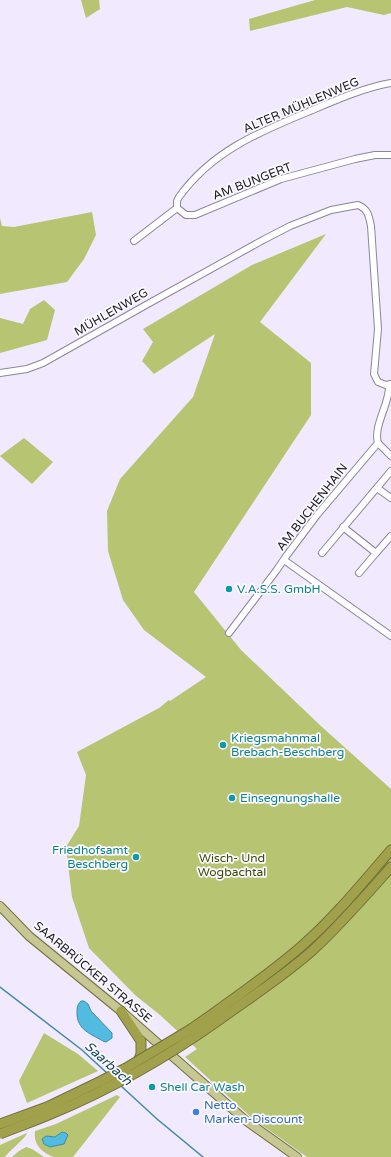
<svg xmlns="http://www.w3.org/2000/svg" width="391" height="1157" viewBox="0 0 391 1157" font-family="'Varela Round',sans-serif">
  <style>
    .green { fill: #b7c472 }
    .water { fill: #51bbe0; stroke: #418aa7 }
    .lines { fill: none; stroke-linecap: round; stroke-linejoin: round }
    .stream { stroke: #418aa7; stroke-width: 1.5 }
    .minor-casing { stroke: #8d849c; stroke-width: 8 }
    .major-casing { stroke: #72713d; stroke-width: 10 }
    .highway-casing { stroke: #72713d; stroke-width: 11 }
    .minor { stroke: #fff; stroke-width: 6 }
    .major { stroke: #c7c794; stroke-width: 8 }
    .highway { stroke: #a1a14c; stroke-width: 9 }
    .highway-bridge-casing { stroke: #72713d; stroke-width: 11; stroke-linecap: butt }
    .highway-bridge { stroke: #a1a14c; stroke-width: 9 }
    .culture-dot { fill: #0f9aa8; stroke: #fbfaff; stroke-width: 1.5 }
    .shop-dot { fill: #3f7fe0; stroke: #fbfaff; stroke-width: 1.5 }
    .labels { text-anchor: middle; stroke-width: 3.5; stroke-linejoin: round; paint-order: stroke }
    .street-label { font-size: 12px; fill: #1b1821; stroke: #fbfaff }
    .culture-label { font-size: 12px; fill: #0d838f; stroke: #fbfaff; text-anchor: start }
    .park-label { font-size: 12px; fill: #3f4604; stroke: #fbfaff }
    .shop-label { font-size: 12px; fill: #366cbe; stroke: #fbfaff; text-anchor: start }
    .water-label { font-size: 13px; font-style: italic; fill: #174555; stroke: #fbfaff }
  </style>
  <rect width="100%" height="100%" fill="#f1e9fe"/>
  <g class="green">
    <path d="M81 0H99L100 9 86 18Z"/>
    <path d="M315 0H391V13L384 15 347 7 250 31 249 19Z"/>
    <path d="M92 212 96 235 84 259 67 282 0 294V218L2 226 14 227Z"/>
    <path d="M326 234 260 322 311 363V415L194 592 241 650 322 727 391 789V1157H307L252 1118 185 1057 197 1049 160 1015 135 995 89 948 72 897 66 847 79 826 86 775 77 752 159 708 169 700 170 701 206 677 144 630 123 600 108 551 107 511 120 479 193 397 215 334 154 374 142 361 153 342 143 329 252 265Z"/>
    <path d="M44 300 55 310 47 340 0 353V318L23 324 30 309Z"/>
    <path d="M24 438 53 462 32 484 0 456Z"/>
    <path d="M44 1033 78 1054 98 1071 27 1103 19 1081Z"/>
    <path d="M117 1095 120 1097 73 1157C68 1157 60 1157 54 1157 42 1153 33 1144 35 1131L56 1124Z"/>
    <path d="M27 1133C26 1138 10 1150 5 1157H0V1145Z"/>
    <path d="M26 1147 32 1149 44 1157H12L19 1151Z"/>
  </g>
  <g class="water">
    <path d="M81 1001H84L88 1004 91 1011 112 1033V1038L106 1042 103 1041C91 1034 77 1030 77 1013 77 1008 77 1005 81 1001Z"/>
    <path d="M62 1132 66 1133 68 1135 64 1144 50 1147 44 1144 42 1139 46 1136 55 1137Z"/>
  </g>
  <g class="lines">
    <g class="stream">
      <path d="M0 987 82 1050 108 1074"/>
      <path d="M120 1085 157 1119 203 1157"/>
    </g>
    <g class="minor-casing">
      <g id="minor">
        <path d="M177 208V201L179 197C212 151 259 132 310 111 336 100 363 88 391 83"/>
        <path d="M177 208 186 215H195L281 179 355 159 375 155H391"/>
        <path d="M134 241 177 208"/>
        <path d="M0 373 27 369 43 363 146 305 263 240 290 226 331 210 358 205C368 209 369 216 371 226L378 329 374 374 378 382 386 385 391 384"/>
        <path d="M378 443 391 456"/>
        <path d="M377 488 391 498"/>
        <path d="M343 527 376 553 391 536"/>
        <path d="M322 553 391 471"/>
        <path d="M284 560 391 636"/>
        <path d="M359 573 376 553"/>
        <path d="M229 633 276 571 287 555 317 515 378 443C373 425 390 404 389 385"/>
      </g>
    </g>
    <g class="major-casing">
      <path id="major" d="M0 906 29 936 121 1011 245 1120 297 1157"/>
    </g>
    <g class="highway-casing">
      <g id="highway">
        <path d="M121 1011 141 1041V1054L137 1064"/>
        <path d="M214 1013C244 991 276 969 304 944 336 916 363 882 391 850"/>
        <path d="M219 1020C251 997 284 976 313 950 341 924 366 895 391 867"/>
      </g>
    </g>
    <use href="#minor" class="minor"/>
    <use href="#major" class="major"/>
    <use href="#highway" class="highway"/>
    <g class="highway-bridge-casing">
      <g id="highway-bridge">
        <path d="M0 1124 47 1107 101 1081 126 1068 191 1029 214 1013"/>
        <path d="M0 1134C17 1127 35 1121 51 1114 111 1089 167 1057 219 1020"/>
      </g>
    </g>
    <use href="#highway-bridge" class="highway-bridge"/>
  </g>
  <g class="culture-dot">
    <circle cx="229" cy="589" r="4"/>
    <circle cx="223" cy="745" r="4"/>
    <circle cx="232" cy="798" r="4"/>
    <circle cx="136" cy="857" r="4"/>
    <circle cx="152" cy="1087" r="4"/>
  </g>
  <circle class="shop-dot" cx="196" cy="1112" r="4"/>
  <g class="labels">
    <g class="street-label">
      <text transform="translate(301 105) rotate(-23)" y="4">ALTER MÜHLENWEG</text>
      <text transform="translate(252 181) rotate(-21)" y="4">AM BUNGERT</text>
      <text transform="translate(111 312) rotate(-30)" y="4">MÜHLENWEG</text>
      <text transform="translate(312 507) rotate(-52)" y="4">AM BUCHENHAIN</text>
      <text transform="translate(93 972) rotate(40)" y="4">SAARBRÜCKER STRASSE</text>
    </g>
    <g class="culture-label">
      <text x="237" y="593">V.A.S.S. GmbH</text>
      <text x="231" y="742">Kriegsmahnmal<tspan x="231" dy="14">Brebach-Beschberg</tspan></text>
      <text x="240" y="802">Einsegnungshalle</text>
      <text x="128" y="854" text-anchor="end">Friedhofsamt<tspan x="128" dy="14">Beschberg</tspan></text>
      <text x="160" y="1091">Shell Car Wash</text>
    </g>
    <g class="park-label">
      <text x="232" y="862">Wisch- Und<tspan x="232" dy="14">Wogbachtal</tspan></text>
    </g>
    <g class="shop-label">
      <text x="204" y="1109">Netto<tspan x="204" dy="14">Marken-Discount</tspan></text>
    </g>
    <g class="water-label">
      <text transform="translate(109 1063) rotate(42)" y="5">Saarbach</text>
    </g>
  </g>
</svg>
